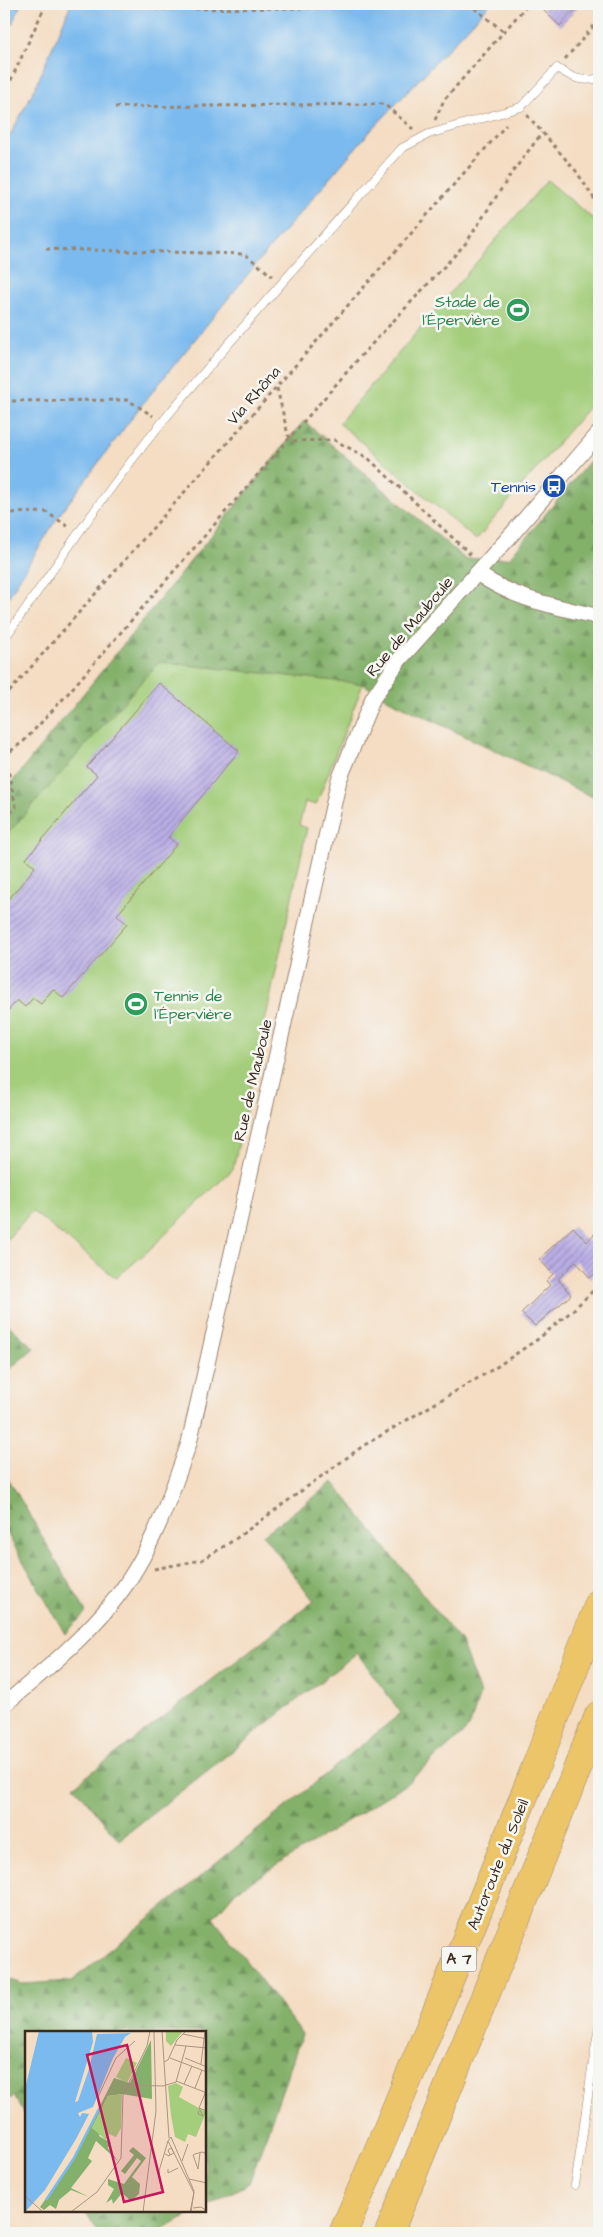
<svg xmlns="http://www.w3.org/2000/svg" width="603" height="2237" viewBox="0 0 603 2237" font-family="'Architects Daughter',sans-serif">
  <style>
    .forest { fill: url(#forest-firs); stroke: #5f6e44 }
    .park { fill: #a4ce7b; stroke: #707c4c }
    .water { fill: #7abaee; stroke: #5a7286 }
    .building { fill: url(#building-hatch) }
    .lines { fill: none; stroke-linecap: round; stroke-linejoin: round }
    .service-casing { stroke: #988470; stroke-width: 9 }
    .minor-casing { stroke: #988470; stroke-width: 17 }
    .motorway-casing { stroke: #988470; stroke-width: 29 }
    .path { stroke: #988470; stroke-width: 3; stroke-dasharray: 4 4; stroke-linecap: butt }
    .service { stroke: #fff; stroke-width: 8 }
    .minor { stroke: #fff; stroke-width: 15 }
    .motorway { stroke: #ecc569; stroke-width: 28 }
    .labels { text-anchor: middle; stroke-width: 5; stroke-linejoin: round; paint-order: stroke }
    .shield { fill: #f6f6f2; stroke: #73675e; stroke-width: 1 }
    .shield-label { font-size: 15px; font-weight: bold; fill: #3b2a1e }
    .leisure-label { font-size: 16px; fill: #27864d; stroke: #f6f6f2; text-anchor: end }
    .street-label { font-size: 16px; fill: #3b2a1e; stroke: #f6f6f2 }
    .transit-label { font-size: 16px; fill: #164399; stroke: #f6f6f2; text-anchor: end }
    .inset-river { fill: none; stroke: #7abaee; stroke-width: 2.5 }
    .inset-road { fill: none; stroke: #aa9581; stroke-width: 1 }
    .view { fill: #c2185b; fill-opacity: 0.15; stroke: #c2185b; stroke-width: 2.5 }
    .inset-edge { fill: none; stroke: #3b2a1e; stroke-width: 2.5 }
  </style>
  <defs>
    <pattern id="forest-firs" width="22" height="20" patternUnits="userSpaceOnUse" patternTransform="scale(1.25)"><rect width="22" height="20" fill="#83b16b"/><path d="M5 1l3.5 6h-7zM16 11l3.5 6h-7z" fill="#6c9057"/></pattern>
    <pattern id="building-hatch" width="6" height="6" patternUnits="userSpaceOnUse" patternTransform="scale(1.25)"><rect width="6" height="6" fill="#b9aee6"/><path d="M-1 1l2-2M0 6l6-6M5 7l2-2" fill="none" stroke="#988eba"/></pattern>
  </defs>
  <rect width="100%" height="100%" fill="#f6f6f2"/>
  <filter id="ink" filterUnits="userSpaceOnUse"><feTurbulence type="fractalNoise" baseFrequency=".02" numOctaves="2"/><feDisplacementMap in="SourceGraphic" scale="10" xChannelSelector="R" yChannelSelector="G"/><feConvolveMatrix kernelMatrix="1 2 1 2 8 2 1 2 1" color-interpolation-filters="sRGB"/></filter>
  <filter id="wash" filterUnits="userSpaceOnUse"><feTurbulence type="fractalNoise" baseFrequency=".0096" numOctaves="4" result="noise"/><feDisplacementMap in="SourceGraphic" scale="20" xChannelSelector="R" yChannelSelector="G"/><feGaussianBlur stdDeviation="1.12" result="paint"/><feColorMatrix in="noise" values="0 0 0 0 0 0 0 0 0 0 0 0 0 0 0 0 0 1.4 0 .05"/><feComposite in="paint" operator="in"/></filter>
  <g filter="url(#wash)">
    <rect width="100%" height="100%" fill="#f4ddc3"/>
    <g class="forest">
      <path d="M304 421 465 559 509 558 599 450V800L389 700 363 684 160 662 4 838V792Z"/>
      <path d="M4 1321 34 1348 4 1374Z"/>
      <path d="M4 1471 86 1612 65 1634 4 1528Z"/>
      <path d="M333 1482 461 1642 480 1694 469 1728 406 1784 236 1891 213 1918 302 2034 249 2183 205 2207V2032H26V2116L14 2096 4 2103V1977L22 1984 72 1981 401 1713 357 1653 119 1840 74 1786 314 1601 263 1535Z"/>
      <path d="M85 2211H198L156 2233H99Z"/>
    </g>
    <g class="park">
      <path d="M547 180 599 224V395L476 540 339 423Z"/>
      <path d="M159 662 363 684 316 805 305 802 299 825 307 828 233 1169 149 1250 116 1278 32 1211 4 1243V838Z"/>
    </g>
    <g class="water">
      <path d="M4 4H21L4 42Z"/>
      <path d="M71 4H490L364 138 257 263 140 407 57 518 4 604V147L35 88Z"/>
    </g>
    <g id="blocks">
      <g class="building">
        <path d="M548 4H581L560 26 544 11 543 8Z"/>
        <path d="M584 4H598L594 8 591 5 589 8Z"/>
        <path d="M159 683 239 751 168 837 177 844 117 915 127 924 63 998 53 989 41 1004 33 998 25 1007 17 1000 9 1010 4 1005V905L35 867 26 859 97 775 87 767Z"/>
        <path d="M573 1227 587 1242 597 1231 599 1233V1269L590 1278 576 1261 558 1279 571 1295 535 1326 521 1313 550 1285 546 1281 553 1274 539 1259Z"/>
      </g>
    </g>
  </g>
  <g filter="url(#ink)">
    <use href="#blocks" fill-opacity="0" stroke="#988470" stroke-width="1"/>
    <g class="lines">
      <g class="service-casing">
        <g id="service">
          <path d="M7 635C58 563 107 489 163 421 240 328 322 238 402 148L429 134 521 107 557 68C571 77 582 83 599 78"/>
          <path d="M575 2185C584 2132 589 2079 599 2027"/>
        </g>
      </g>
      <g class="minor-casing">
        <g id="minor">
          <path d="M477 573C515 600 555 606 599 617"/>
          <path d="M4 1705C42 1673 80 1642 112 1603 150 1557 170 1498 189 1443L339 780 373 698 399 660 512 534 599 433"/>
        </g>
      </g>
      <g class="motorway-casing">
        <g id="motorway">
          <path d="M343 2233C432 2025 519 1815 599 1603"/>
          <path d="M389 2233 599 1715"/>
        </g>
      </g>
      <g class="path">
        <path d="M155 9 473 7 503 31"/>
        <path d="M565 59 599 20"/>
        <path d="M4 95 46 4"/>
        <path d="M115 107 384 104 413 129"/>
        <path d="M527 115 576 171 599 206"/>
        <path d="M435 120 444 100 528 4"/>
        <path d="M46 249 245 254 272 276"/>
        <path d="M277 388 288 435 294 441 334 440 368 458 472 556"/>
        <path d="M4 401 128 400 153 416"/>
        <path d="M4 513 46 512 69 527"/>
        <path d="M4 698 506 125"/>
        <path d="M4 756 24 741 63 699 359 358 466 243 511 174 542 133"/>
        <path d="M4 766 8 770 16 807 4 820"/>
        <path d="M154 1569 202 1560 234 1540 363 1446 495 1368 538 1339 573 1310 599 1285"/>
      </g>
      <use href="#service" class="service"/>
      <use href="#minor" class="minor"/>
      <use href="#motorway" class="motorway"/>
    </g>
  </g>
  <defs>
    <g id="stadium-disc" transform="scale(1.25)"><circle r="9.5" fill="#2e9e5b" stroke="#f6f6f2"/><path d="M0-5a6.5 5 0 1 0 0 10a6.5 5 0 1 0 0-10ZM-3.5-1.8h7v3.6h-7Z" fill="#fff"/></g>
    <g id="bus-disc" transform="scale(1.25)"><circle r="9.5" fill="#1a4fb4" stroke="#f6f6f2"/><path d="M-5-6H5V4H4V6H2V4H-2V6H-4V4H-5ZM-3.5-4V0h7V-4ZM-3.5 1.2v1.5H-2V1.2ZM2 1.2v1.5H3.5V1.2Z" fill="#fff"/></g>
  </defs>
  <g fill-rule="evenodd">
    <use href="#stadium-disc" x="518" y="310"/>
    <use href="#bus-disc" x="554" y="486"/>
    <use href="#stadium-disc" x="136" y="1004"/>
  </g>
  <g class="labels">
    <rect class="shield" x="441.5" y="1946.5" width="35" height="25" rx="4"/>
    <g class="shield-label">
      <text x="459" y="1964">A 7</text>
    </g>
    <g class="leisure-label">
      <text x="500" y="307">Stade de<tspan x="500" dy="18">l'Épervière</tspan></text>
      <text x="154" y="1001" text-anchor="start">Tennis de<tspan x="154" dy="18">l'Épervière</tspan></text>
    </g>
    <g class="street-label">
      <text transform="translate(253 395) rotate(-49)" y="6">Via Rhôna</text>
      <text transform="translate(409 626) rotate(-50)" y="6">Rue de Mauboule</text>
      <text transform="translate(252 1080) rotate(-77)" y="6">Rue de Mauboule</text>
      <text transform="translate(497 1864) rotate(-68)" y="6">Autoroute du Soleil</text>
    </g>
    <g class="transit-label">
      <text x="536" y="492">Tennis</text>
    </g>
  </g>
  <g transform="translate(25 2031)">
    <rect width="181" height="181" fill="#f4ddc3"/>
    <path d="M126 9 127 68 97 63 83 65 67 97 75 102 74 105 86 112 83 117 93 130 71 110 63 127 67 130 46 157 64 166 46 159 34 169 31 178 25 174 19 179 15 176 49 127 89 47 105 52ZM108 116 121 127 107 146 115 153 114 163 106 170 97 162 88 173 87 168 81 172 89 158 83 154V148L99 153 116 130 112 127 100 143 96 140 109 124 104 120Z" fill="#83b16b"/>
    <path d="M141 0H158L146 15 141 10ZM101 27 112 32 102 52 91 46ZM151 52 158 56 154 66 181 81 171 106 163 103 160 111 150 106 146 84 143 55ZM97 63 96 97 91 106 84 103 81 109 67 97 83 65Z" fill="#a4ce7b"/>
    <path d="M14 0H67L68 11 50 71 53 70 64 38 72 3 106 2 100 6 88 27 68 76 53 82 55 86 57 82 64 83 51 108 20 159 0 181V58Z" fill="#7abaee"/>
    <path class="inset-river" d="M21 169 49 127 75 76"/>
    <path class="inset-road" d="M137 0 144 107M158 3 182 8M150 14 182 17M145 27 182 41M160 27 182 36M139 31 143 29 152 9 161 0M176 33 180 0M151 50 182 62M151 51 161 15M159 53 167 35M103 54 138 55 151 51M170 57 177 39M181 60 174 77 182 80M73 66 91 27 110 10M174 80 173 83 178 85 174 77M175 122 173 138 168 124 170 123 177 121 182 123M140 123 144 125 145 124 149 122 146 117 143 119 145 124M157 130 163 113M143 138V142L153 137M164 148 182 152M136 158 134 140 143 110M0 165 18 181M168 177 176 176 182 180M46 181 72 161 96 127 98 64 122 15 125 0M118 181 131 80 129 0M165 181 169 162 143 110 146 106 169 160 166 181"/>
    <path class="view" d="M102 14 138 161 99 171 62 24Z"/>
    <rect width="181" height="181" class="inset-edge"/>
  </g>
  <rect width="603" height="2237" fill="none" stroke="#f6f6f2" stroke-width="20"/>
</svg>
